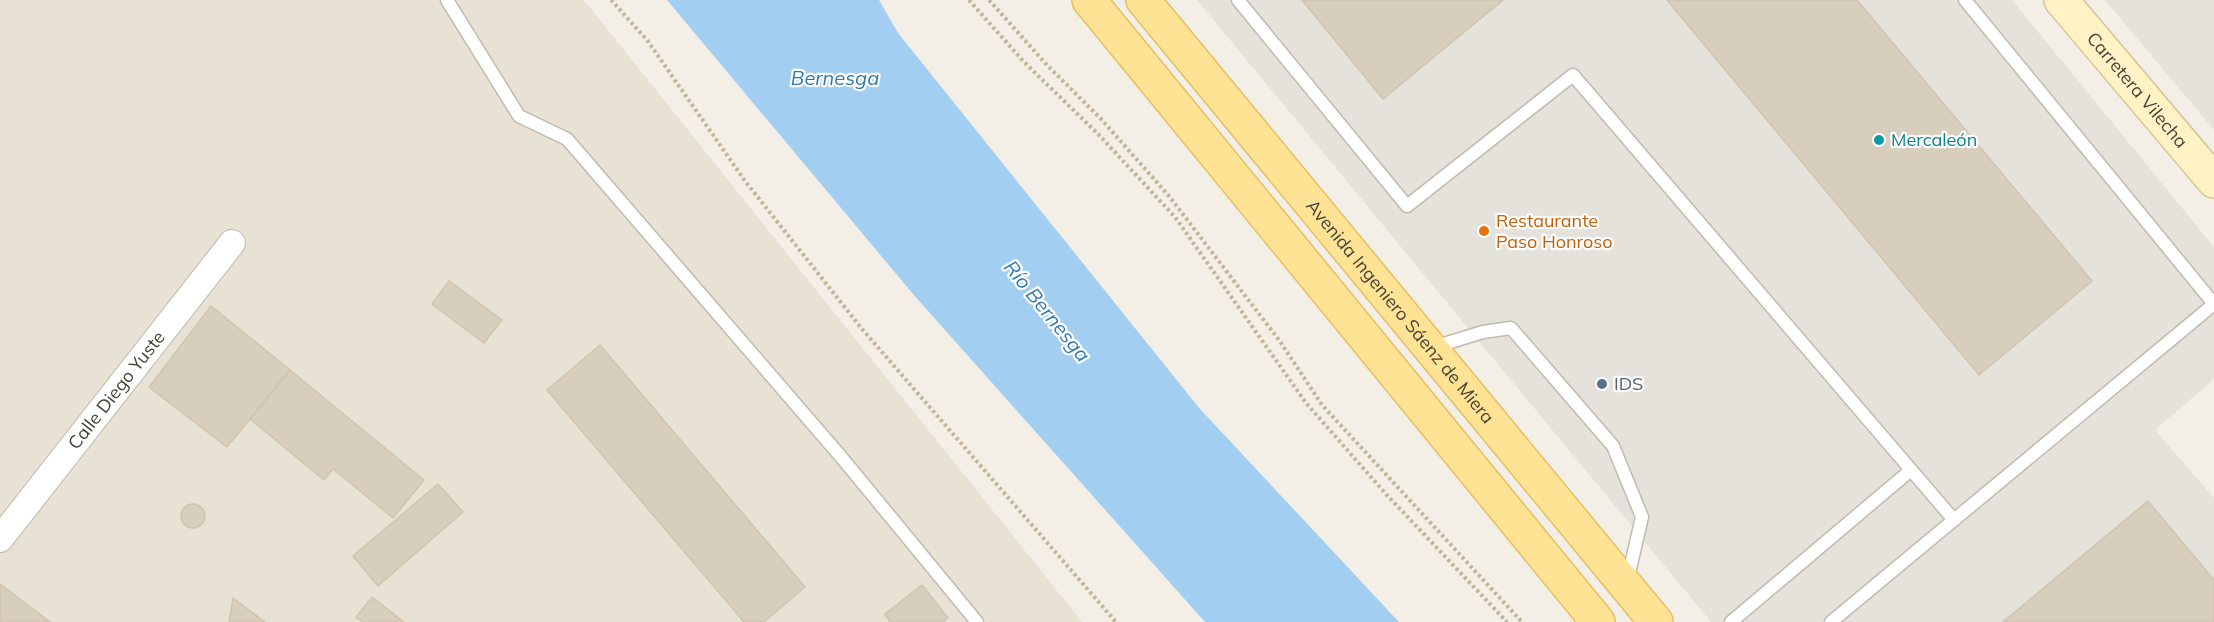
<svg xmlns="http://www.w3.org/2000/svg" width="2214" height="622" viewBox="0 0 2214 622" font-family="Mulish,sans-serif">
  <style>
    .residential { fill: #e7e2d4 }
    .industrial { fill: #e5e1db }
    .water { fill: #a2cef1 }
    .building { fill: #d8cebe; stroke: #d0c4af; stroke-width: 1.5 }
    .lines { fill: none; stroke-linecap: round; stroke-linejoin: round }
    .lane-casing { stroke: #c2baac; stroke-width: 15 }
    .street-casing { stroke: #c2baac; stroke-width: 28 }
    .secondary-casing { stroke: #d4c496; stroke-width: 36 }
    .primary-casing { stroke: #e4c063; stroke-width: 36 }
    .path { stroke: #c1b49a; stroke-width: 4; stroke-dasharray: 3 3; stroke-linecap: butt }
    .lane { stroke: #fff; stroke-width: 12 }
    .street { stroke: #fff; stroke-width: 26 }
    .secondary { stroke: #fff2c4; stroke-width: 33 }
    .primary { stroke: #ffe394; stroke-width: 33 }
    .culture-dot { fill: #0f9aa8; stroke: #fff; stroke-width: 2 }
    .food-dot { fill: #e8710a; stroke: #fff; stroke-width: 2 }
    .service-dot { fill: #5c6f8a; stroke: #fff; stroke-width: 2 }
    .labels { text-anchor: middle; stroke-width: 4.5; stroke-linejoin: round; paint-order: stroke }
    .street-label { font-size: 18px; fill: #464035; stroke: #fff }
    .culture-label { font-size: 18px; fill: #0d838f; stroke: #fff; text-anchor: start }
    .food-label { font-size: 18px; fill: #c56008; stroke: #fff; text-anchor: start }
    .service-label { font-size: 18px; fill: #4e5e75; stroke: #fff; text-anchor: start }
    .water-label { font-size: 20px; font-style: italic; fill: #2e77b2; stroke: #fff }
  </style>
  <rect width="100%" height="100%" fill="#f3efe6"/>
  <path class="residential" d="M0 0H584L1082 622H0Z"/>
  <g class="industrial">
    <path d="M1197 0H2012L2214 247V379L2155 430 2214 498V622H1711Z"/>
    <path d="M2105 0H2214V130Z"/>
  </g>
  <path class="water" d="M667 0H879L898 33 1200 409 1399 622H1205L913 294Z"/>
  <g class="building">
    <path d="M1302 0H1503L1383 99Z"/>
    <path d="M1667 0H1857L2092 281 1979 375Z"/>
    <path d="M449 281 502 320 484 343 432 304Z"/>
    <path d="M211 306 290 370 227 447 149 387Z"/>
    <path d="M600 345 805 587 764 622H744L547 390Z"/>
    <path d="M290 370 424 480 393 518 333 469 324 480 250 419Z"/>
    <path d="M438 484 463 512 378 586 353 556Z"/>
    <path d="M2148 501 2214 580V622H2003Z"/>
    <circle cx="193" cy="516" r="12"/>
    <path d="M0 584 50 622H0Z"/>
    <path d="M922 585 948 618 943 622H890L885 614Z"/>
    <path d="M372 597 404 622H363L356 617Z"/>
    <path d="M233 598 265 622H229Z"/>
  </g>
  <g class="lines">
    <g class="lane-casing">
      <g id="lane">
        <path d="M447 0 519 116 567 139 842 458 977 622"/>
        <path d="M1238 0 1407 206 1573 75 1954 520"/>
        <path d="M1434 347 1483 332 1511 328 1613 446 1642 517 1627 582"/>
        <path d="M1731 622 1911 470"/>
        <path d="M1831 622 2214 304 1965 0"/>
      </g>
    </g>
    <g class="street-casing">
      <g id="street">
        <path id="s1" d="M0 539 232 243"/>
      </g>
    </g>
    <g class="secondary-casing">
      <g id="secondary">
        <path id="s2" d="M2061 0 2214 181"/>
      </g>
    </g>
    <g class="primary-casing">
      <g id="primary">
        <path d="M1089 0 1598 622"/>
        <path id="s3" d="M1143 0 1656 622"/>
      </g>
    </g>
    <g class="path">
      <path d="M611 0 647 40 745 181 862 329 1116 622"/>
      <path d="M969 0 1023 61 1099 135 1175 217 1306 403 1385 493 1507 622"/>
      <path d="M989 0 1046 64 1102 120 1169 196 1279 340 1322 405 1522 622"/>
    </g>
    <use href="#lane" class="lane"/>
    <use href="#street" class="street"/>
    <use href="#secondary" class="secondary"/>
    <use href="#primary" class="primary"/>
  </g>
  <circle class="culture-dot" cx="1879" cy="140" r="6"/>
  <circle class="food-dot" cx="1484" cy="231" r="6"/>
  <circle class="service-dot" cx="1602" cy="384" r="6"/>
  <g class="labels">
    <g class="street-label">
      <text dy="6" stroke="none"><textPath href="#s2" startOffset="118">Carretera Vilecha</textPath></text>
      <text dy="6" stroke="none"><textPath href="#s3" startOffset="404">Avenida Ingeniero Sáenz de Miera</textPath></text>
      <text dy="6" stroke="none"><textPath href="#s1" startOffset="189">Calle Diego Yuste</textPath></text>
    </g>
    <g class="culture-label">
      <text x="1891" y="146">Mercaleón</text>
    </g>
    <g class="food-label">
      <text x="1496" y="227">Restaurante<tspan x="1496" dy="21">Paso Honroso</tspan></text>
    </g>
    <g class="service-label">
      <text x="1614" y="390">IDS</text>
    </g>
    <g class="water-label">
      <text x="835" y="85">Bernesga</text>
      <text transform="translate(1047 311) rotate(51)" y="7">Río Bernesga</text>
    </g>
  </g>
</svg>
